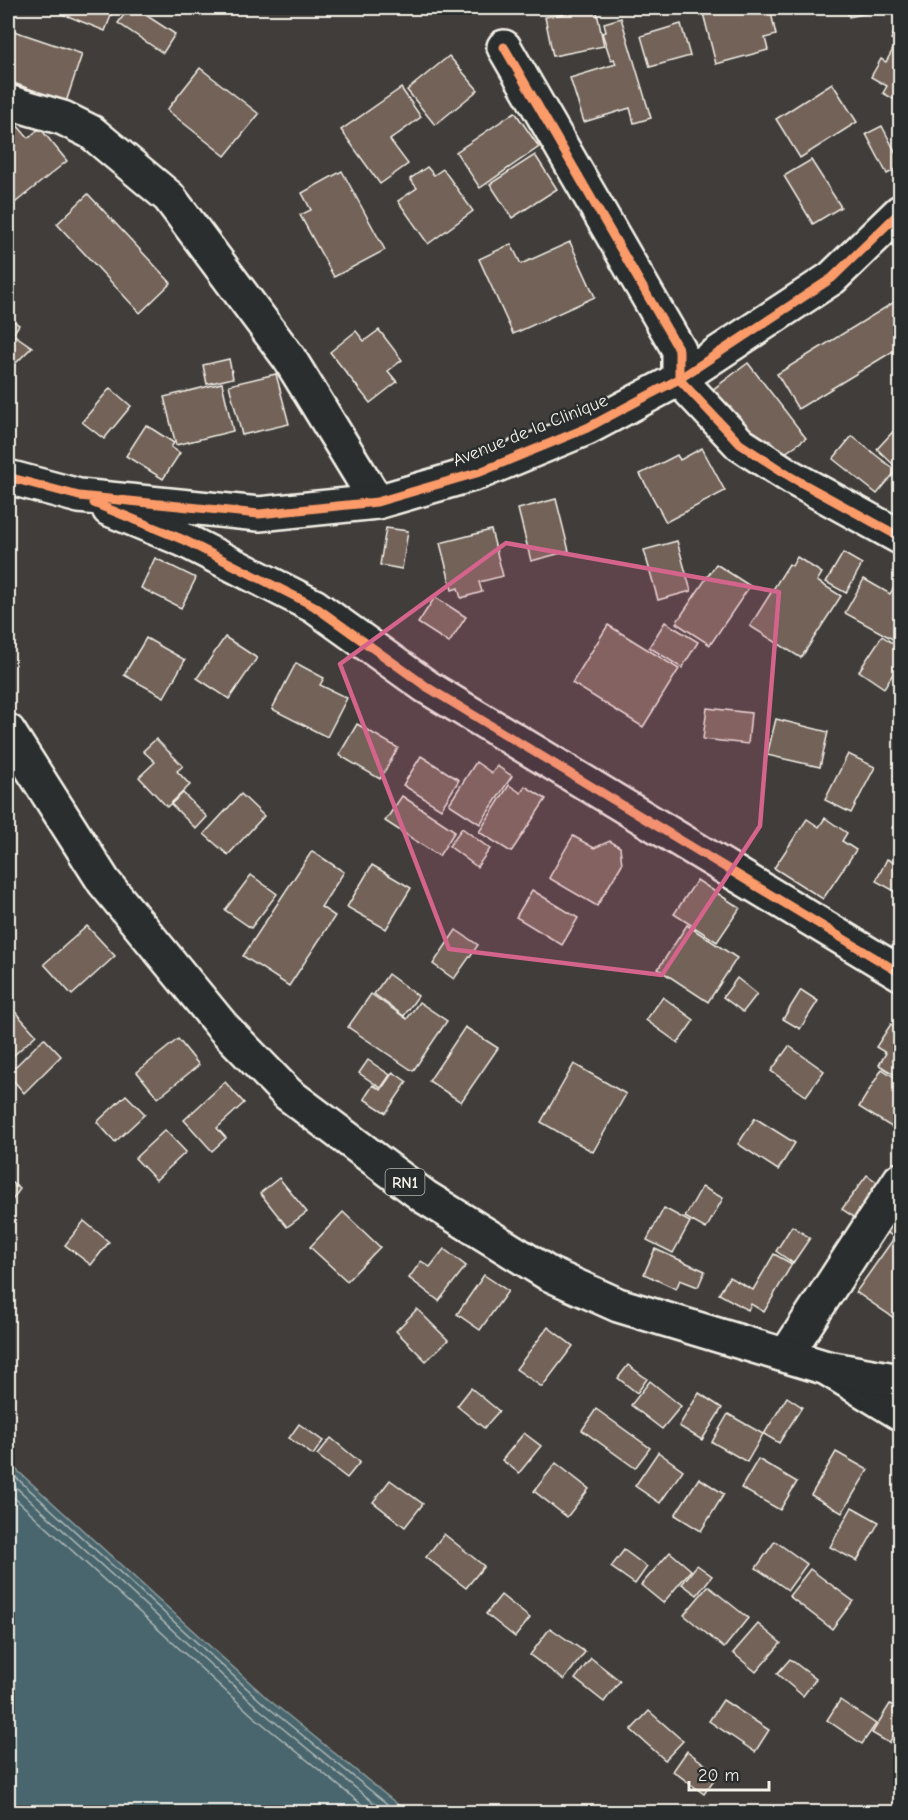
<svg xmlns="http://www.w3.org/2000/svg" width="908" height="1820" viewBox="0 0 908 1820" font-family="'Comic Neue',sans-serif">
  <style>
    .water { fill: #48656d; stroke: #8d9d9e; stroke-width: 1.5 }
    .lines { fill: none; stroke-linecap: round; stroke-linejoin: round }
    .shore { stroke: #afb9b7; stroke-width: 1.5 }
    .building { fill: #726259; stroke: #f4f1e8; stroke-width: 1.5 }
    .minor-casing { stroke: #f4f1e8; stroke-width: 38 }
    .highway-casing { stroke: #f4f1e8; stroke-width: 38 }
    .minor { stroke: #2a2d2e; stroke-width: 33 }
    .highway { stroke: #2a2d2e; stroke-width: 33 }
    .cycleway-casing { stroke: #2a2d2e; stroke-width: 13 }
    .cycleway { stroke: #fa9b69; stroke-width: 9 }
    .marked { fill: #d4648c; fill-opacity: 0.2; stroke: #d4648c; stroke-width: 4.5; stroke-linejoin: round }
    .labels { text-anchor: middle; stroke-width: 4.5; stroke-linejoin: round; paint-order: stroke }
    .shield { fill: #2a2d2e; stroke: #b7b6b0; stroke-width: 1.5 }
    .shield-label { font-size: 16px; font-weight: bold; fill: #f4f1e8 }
    .street-label { font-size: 18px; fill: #f4f1e8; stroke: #2a2d2e }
  </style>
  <rect width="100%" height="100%" fill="#403d3b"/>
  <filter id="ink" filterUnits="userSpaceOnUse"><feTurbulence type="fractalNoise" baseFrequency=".0167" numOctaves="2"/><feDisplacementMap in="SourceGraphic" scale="12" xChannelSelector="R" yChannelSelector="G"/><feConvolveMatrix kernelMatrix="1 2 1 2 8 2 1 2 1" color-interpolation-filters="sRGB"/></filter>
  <g filter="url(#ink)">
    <path class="water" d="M8 1462 268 1699 407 1812H8Z"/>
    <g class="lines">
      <g class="shore">
        <path d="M8 1470 264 1704 397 1812"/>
        <path d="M8 1480 259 1709 385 1812"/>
        <path d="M8 1492 253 1716 371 1812"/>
      </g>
    </g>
    <g class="building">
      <path d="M57 8H114L105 31 55 11Z"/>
      <path d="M129 8H135L175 34 163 53 118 23Z"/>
      <path d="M596 8 604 46 553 56 545 17Z"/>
      <path d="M724 8H770L776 35 765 38 768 50 716 64 703 13Z"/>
      <path d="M846 8H891L849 17Z"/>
      <path d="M621 18 651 118 634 123 630 108 584 122 570 78 616 64 614 59 611 60 602 33 606 32 604 23Z"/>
      <path d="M900 21V103L883 93 887 86 871 77 881 59 886 62 897 42 891 39Z"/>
      <path d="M681 24 690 56 650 67 641 36Z"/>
      <path d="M8 29 82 54 66 102 8 81Z"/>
      <path d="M449 56 478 90 435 125 407 90Z"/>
      <path d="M200 68 259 114 225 156 167 110Z"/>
      <path d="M832 83 857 122 800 158 776 119Z"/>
      <path d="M401 88 421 117 390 140 408 164 380 184 341 130Z"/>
      <path d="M515 112 539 147 480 188 456 152Z"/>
      <path d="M17 125 28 138 40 128 67 161 11 206 8 202V132Z"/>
      <path d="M882 126 900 161V167L887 174 866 134Z"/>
      <path d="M535 155 557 189 512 218 490 184Z"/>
      <path d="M811 160 841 207 813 224 784 176Z"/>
      <path d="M427 167 434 175 443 169 473 211 428 244 398 201 417 188 410 179Z"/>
      <path d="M342 171 385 250 334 277 300 215 311 210 302 193Z"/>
      <path d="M88 194 171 283 140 313 57 224Z"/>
      <path d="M570 242 595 297 513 334 479 259 511 244 521 264Z"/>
      <path d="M896 301 900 308V347L798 409 777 374Z"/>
      <path d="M8 317 19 325 13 334 32 347 8 371Z"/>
      <path d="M379 330 402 360 388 371 397 382 370 403 330 352 356 331 364 341Z"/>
      <path d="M229 359 233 378 207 384 203 365Z"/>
      <path d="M748 363 806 438 781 456 770 441 758 450 712 390Z"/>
      <path d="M276 374 289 424 242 435 229 385Z"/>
      <path d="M222 383 233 431 176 445 164 397Z"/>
      <path d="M110 388 131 406 104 439 82 422Z"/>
      <path d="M900 424V464L897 468 877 449Z"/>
      <path d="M146 425 174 443 171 447 180 453 163 479 126 456Z"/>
      <path d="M852 436 896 471 877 494 833 459Z"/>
      <path d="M702 448 725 491 666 522 640 474 677 455 680 460Z"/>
      <path d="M556 499 569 551 531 561 518 509Z"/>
      <path d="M386 528 408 531 402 569 380 565Z"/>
      <path d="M491 530 503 576 479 582 482 592 461 598 458 588 452 590 440 543Z"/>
      <path d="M677 541 691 591 658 600 644 550Z"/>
      <path d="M843 553 862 564 846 593 826 582Z"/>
      <path d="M797 557 822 573 817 581 841 596 801 658 750 626 789 564 792 566Z"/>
      <path d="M155 558 196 578 181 608 141 588Z"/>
      <path d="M716 564 750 586 710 645 676 623Z"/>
      <path d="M864 579 890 594 894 587 900 591V643L845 613Z"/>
      <path d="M435 597 466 617 449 643 418 623Z"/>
      <path d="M665 622 698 642 682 668 649 647Z"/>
      <path d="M608 625 679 669 643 727 572 683Z"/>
      <path d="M882 636 900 648V663L884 688 859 671Z"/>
      <path d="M225 637 257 658 229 699 197 678Z"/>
      <path d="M146 638 185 660 164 697 124 675Z"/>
      <path d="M296 663 324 678 320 685 347 698 327 737 272 709Z"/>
      <path d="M707 708 751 713 748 744 703 739Z"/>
      <path d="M776 719 828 732 820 767 767 755Z"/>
      <path d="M357 724 398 748 380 779 339 755Z"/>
      <path d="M156 739 183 766 177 771 190 785 167 807 139 777 155 762 143 751Z"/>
      <path d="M848 754 875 767 851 813 825 800Z"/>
      <path d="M421 756 459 780 441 809 403 785Z"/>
      <path d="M476 762 492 773 497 766 512 776 480 824 449 804Z"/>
      <path d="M509 785 521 793 525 786 546 799 511 852 479 832Z"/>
      <path d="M183 793 207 817 196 829 171 804Z"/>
      <path d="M241 794 264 816 228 855 204 834Z"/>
      <path d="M402 796 455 831 439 856 385 821Z"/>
      <path d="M900 813V832L892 828Z"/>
      <path d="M825 818 847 833 842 841 856 850 823 899 774 868 807 819 819 827Z"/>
      <path d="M462 828 490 849 477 867 449 846Z"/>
      <path d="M573 836 594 848 610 841 620 847 622 864 597 906 549 878Z"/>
      <path d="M312 851 344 872 321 907 335 916 289 986 243 956Z"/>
      <path d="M887 859 900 866V894L876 881Z"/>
      <path d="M372 865 411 888 386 929 347 907Z"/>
      <path d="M251 875 277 894 251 928 225 910Z"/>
      <path d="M697 880 740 908 717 942 674 914Z"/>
      <path d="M532 890 578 918 562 945 516 917Z"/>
      <path d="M687 925 737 958 708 1002 658 969Z"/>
      <path d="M87 926 115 956 72 995 44 964Z"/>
      <path d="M456 930 478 945 454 979 433 964Z"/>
      <path d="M388 974 418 996 404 1016 374 994Z"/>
      <path d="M737 978 757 994 743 1012 723 997Z"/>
      <path d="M801 990 818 1001 800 1029 783 1019Z"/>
      <path d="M371 994 407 1019 419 1002 447 1021 413 1071 348 1027Z"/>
      <path d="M663 997 694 1020 678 1043 646 1020Z"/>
      <path d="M8 1004 36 1035 12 1057 8 1053Z"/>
      <path d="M891 1024 900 1030V1078L879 1065 886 1053 876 1047Z"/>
      <path d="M465 1027 498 1048 461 1102 429 1081Z"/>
      <path d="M44 1038 61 1056 24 1093 8 1074Z"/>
      <path d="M178 1039 199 1065 158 1098 137 1072Z"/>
      <path d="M789 1046 824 1071 806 1096 771 1071Z"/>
      <path d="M368 1060 390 1075 381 1088 359 1073Z"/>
      <path d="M574 1064 626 1094 593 1152 541 1122Z"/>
      <path d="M882 1069 900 1081V1128L898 1131 859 1107Z"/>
      <path d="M393 1072 407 1082 386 1113 364 1099 373 1085 381 1090Z"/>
      <path d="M225 1082 244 1103 217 1128 226 1138 212 1151 184 1120Z"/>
      <path d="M126 1095 145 1114 115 1142 97 1122Z"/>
      <path d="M755 1118 795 1143 778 1170 738 1144Z"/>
      <path d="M165 1130 186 1152 156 1180 135 1158Z"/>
      <path d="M867 1175 888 1190 864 1224 842 1209Z"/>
      <path d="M279 1178 307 1212 287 1227 260 1193Z"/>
      <path d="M8 1180 20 1189 8 1206Z"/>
      <path d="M702 1187 723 1198 706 1229 685 1217Z"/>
      <path d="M900 1197V1241L876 1225Z"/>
      <path d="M664 1208 690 1222 673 1253 647 1240Z"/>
      <path d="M343 1212 380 1247 347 1281 310 1247Z"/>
      <path d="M84 1221 109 1242 91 1265 65 1245Z"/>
      <path d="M792 1226 810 1238 793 1263 776 1251Z"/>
      <path d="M892 1241 900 1246V1322L856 1292Z"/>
      <path d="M444 1249 466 1266 439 1301 409 1278 421 1261 430 1267Z"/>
      <path d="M655 1249 705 1271 698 1287 680 1280 676 1289 644 1274Z"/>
      <path d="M774 1254 792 1264 764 1312 751 1304 748 1310 719 1294 729 1277 753 1290Z"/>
      <path d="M484 1275 508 1291 480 1330 457 1314Z"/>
      <path d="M417 1309 448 1340 426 1361 396 1331Z"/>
      <path d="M548 1327 573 1346 542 1387 516 1369Z"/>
      <path d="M628 1365 647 1379 637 1393 618 1378Z"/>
      <path d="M650 1381 681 1406 662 1429 631 1405Z"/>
      <path d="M471 1388 499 1411 484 1428 457 1406Z"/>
      <path d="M699 1393 722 1408 702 1440 679 1426Z"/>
      <path d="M787 1397 802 1407 779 1443 764 1434Z"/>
      <path d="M596 1409 650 1448 635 1468 582 1430Z"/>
      <path d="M728 1414 763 1434 747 1462 712 1442Z"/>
      <path d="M299 1424 323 1441 313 1455 289 1438Z"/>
      <path d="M524 1433 541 1446 519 1473 502 1460Z"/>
      <path d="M331 1438 360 1462 347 1478 317 1455Z"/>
      <path d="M658 1452 683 1470 660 1503 635 1486Z"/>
      <path d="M836 1452 868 1470 842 1513 811 1495Z"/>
      <path d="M758 1459 797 1482 780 1510 741 1488Z"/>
      <path d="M556 1463 589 1489 567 1517 534 1491Z"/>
      <path d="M699 1478 724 1494 701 1531 675 1515Z"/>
      <path d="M390 1480 423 1504 405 1527 373 1502Z"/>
      <path d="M852 1507 879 1522 857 1561 830 1547Z"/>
      <path d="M444 1534 484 1566 466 1588 426 1557Z"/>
      <path d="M775 1541 807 1564 788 1590 756 1568Z"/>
      <path d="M624 1550 647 1567 635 1584 611 1567Z"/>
      <path d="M670 1552 691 1570 663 1603 641 1585Z"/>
      <path d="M697 1565 712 1576 697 1595 682 1584Z"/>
      <path d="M810 1569 853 1601 832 1629 789 1596Z"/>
      <path d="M708 1586 748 1618 724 1648 684 1615Z"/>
      <path d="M501 1595 530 1618 515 1637 486 1614Z"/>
      <path d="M758 1624 781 1643 756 1672 733 1653Z"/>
      <path d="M550 1628 585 1652 564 1680 530 1655Z"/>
      <path d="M591 1658 620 1681 604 1702 575 1679Z"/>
      <path d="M790 1659 816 1679 803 1696 777 1674Z"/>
      <path d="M723 1700 769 1730 755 1752 709 1721Z"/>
      <path d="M840 1700 876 1724 862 1744 827 1720Z"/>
      <path d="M890 1704 900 1710V1725L889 1743 872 1733Z"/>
      <path d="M649 1711 683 1741 665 1760 631 1730Z"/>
      <path d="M687 1751 718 1774 704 1794 673 1771Z"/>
    </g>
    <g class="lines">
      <g class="minor-casing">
        <g id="minor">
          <path d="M504 47 679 350V379L740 444 791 477 900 537"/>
          <path d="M8 102 63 118 91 132 169 197 289 358 377 502"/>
          <path d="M8 477 79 496 259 514 377 502 480 472 587 428 679 379 832 278 900 212"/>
          <path d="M109 509 184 540 314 606 427 687 900 973"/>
          <path d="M786 1355 900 1180"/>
          <path d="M828 1369 900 1413"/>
        </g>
      </g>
      <g class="highway-casing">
        <path id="highway" d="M8 731 104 882 222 1026 288 1094 425 1197 549 1274 618 1305 827 1368 900 1381"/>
      </g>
      <use href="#minor" class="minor"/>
      <use href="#highway" class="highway"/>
      <g class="cycleway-casing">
        <g id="cycleway">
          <path d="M504 47 679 350V379L740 444 791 477 900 537"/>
          <path d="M8 477 79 496 259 514 377 502 480 472 587 428 679 379 832 278 900 212"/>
          <path d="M94 503 184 540 314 606 427 687 900 973"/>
        </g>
      </g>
      <use href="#cycleway" class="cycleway"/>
    </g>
  </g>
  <path class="marked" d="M506 543 779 592 760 826 662 975 449 949 340 664Z"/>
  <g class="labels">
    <rect class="shield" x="385.5" y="1169" width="39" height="26" rx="4.5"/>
    <g class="shield-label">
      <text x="405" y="1188">RN1</text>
    </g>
    <g class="street-label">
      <text transform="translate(530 430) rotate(-22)" y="6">Avenue de la Clinique</text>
    </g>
  </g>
  <rect width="908" height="1820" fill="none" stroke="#2a2d2e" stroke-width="30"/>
  <rect x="15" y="15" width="878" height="1790" fill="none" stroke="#f4f1e8" stroke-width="2" filter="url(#ink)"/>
  <path d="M689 1781v9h80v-9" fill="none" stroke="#f4f1e8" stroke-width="3"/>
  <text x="698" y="1781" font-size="18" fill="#f4f1e8" stroke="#2a2d2e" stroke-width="4.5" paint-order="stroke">20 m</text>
</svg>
